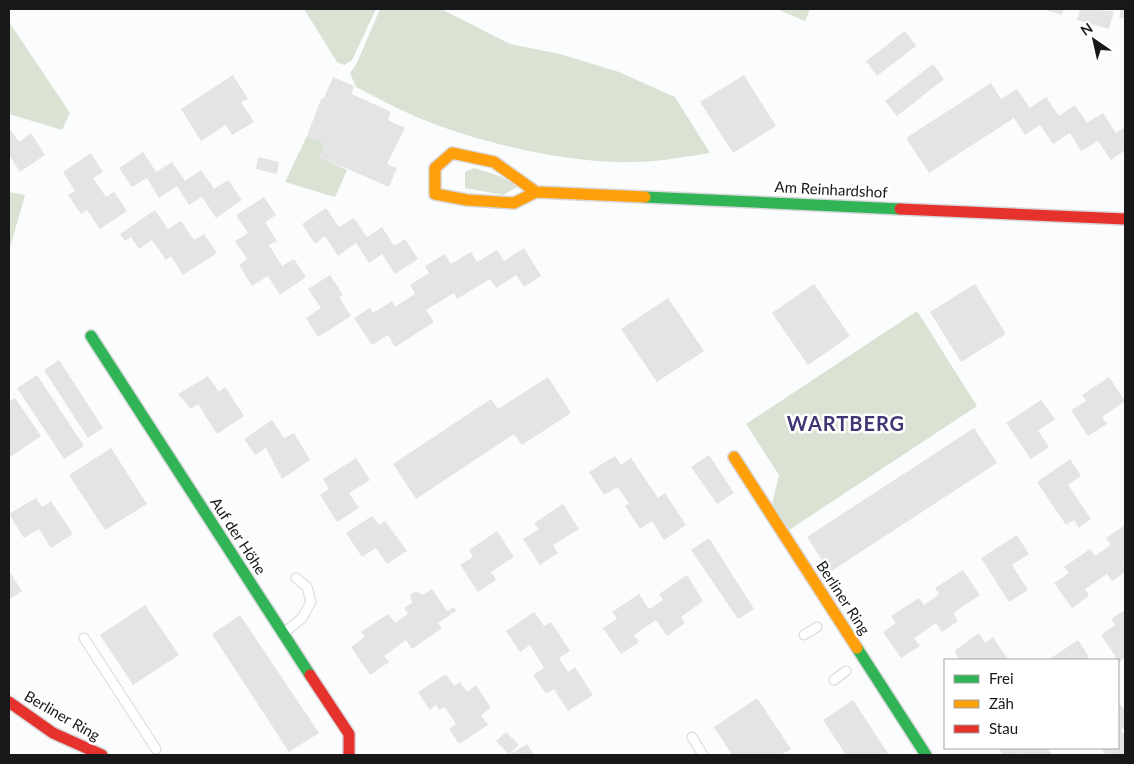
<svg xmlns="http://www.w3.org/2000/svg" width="1134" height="764" viewBox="0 0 1134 764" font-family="Lato,sans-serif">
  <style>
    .green { fill: #d9e2d3 }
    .building { fill: #e4e4e5 }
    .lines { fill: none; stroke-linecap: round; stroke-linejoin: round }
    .lane-casing { stroke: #d8d8db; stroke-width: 11 }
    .fast-casing { stroke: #d8d8db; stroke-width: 14 }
    .slow-casing { stroke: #d8d8db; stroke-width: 14 }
    .jam-casing { stroke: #d8d8db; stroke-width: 14 }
    .lane { stroke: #feffff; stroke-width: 9 }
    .fast { stroke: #30b455; stroke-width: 11 }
    .slow { stroke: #ff9f0a; stroke-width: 11 }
    .jam { stroke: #e5322d; stroke-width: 11 }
    .labels { text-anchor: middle; stroke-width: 5; stroke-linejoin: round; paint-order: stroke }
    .street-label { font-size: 15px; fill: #18181b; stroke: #fff }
    .district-label { font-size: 20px; font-weight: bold; letter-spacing: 1px; fill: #3f3773; stroke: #fff }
  </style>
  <rect width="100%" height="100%" fill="#fbfcfd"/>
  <g class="green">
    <path d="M304 9H376L352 60 344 65 337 62Z"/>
    <path d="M380 9H441L510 44 560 54 619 72 675 97 710 153C685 157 658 162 631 162 571 164 480 143 424 120 401 111 378 98 356 87L350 73 357 63Z"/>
    <path d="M777 9H810L805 21Z"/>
    <path d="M9 22 70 113 62 130 9 114Z"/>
    <path d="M307 136 325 143 320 157 347 170 335 197 285 182Z"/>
    <path d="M474 168 499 176 519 186 503 195 465 188V172Z"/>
    <path d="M9 192 25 195 9 251Z"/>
    <path d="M917 311 977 406 783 534 770 513 779 475 746 424Z"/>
  </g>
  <g class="building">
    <path d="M1042 9H1064L1062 15Z"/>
    <path d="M1080 9 1114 11 1109 29 1077 20Z"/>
    <path d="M1121 9H1125V19L1119 17Z"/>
    <path d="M905 31 916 46 877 76 866 61Z"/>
    <path d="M933 64 944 79 897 116 885 101Z"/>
    <path d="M233 75 248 99 241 102 254 122 232 135 226 125 201 141 181 109Z"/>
    <path d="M744 75 776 126 733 153 700 102Z"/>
    <path d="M333 77 354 86 352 94 391 112 388 120 405 128 387 164 397 168 389 187 320 157 325 143 307 136 321 99 324 98Z"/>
    <path d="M991 83 1001 99 1017 89 1030 108 1046 97 1059 116 1075 105 1087 123 1103 113 1116 133 1125 127V150L1111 160 1098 141 1081 151 1070 133 1053 144 1040 125 1025 135 1014 118 929 173 906 138Z"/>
    <path d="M9 127 19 142 31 133 45 155 20 172 9 155Z"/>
    <path d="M143 152 156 172 172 162 185 181 201 170 214 189 228 180 242 200 216 218 202 197 189 205 177 186 159 198 147 178 132 187 119 168Z"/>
    <path d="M91 153 103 172 93 178 106 197 114 192 127 211 100 229 87 210 81 214 68 195 75 191 63 172Z"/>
    <path d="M258 157 279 162 277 174 256 169Z"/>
    <path d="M264 197 276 215 265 222 277 241 269 245 282 266 294 259 306 277 280 295 268 276 252 286 239 265 247 259 235 241 248 233 236 215Z"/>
    <path d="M326 208 339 227 354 218 367 237 382 227 394 246 405 239 418 259 395 274 382 254 369 263 356 243 338 256 325 236 315 244 302 224Z"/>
    <path d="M155 210 168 229 181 221 194 240 204 234 217 253 183 275 171 256 166 260 152 240 139 249 131 237 125 241 120 234Z"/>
    <path d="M524 248 541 276 524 287 516 275 496 288 490 279 457 299 454 293 426 310 434 322 395 347 388 335 372 345 354 318 370 308 373 313 392 301 395 307 415 294 410 285 429 273 425 266 445 254 451 264 471 252 477 262 497 250 504 261Z"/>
    <path d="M330 275 343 295 339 297 351 316 318 337 306 318 321 308 308 289Z"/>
    <path d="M814 284 850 336 808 365 772 313Z"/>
    <path d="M975 284 1006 334 961 362 930 312Z"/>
    <path d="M668 298 704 351 657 382 621 329Z"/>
    <path d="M59 360 103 428 88 438 44 370Z"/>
    <path d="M37 375 84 446 64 459 17 388Z"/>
    <path d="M208 376 219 392 225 387 244 416 217 434 198 404 191 409 178 394Z"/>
    <path d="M548 377 571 413 522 445 514 434 416 499 393 464 491 399 498 409Z"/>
    <path d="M1109 377 1125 401 1102 417 1107 424 1088 436 1071 410 1086 401 1082 395Z"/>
    <path d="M15 398 41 436 9 458V402Z"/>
    <path d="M1041 400 1055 419 1038 431 1049 447 1031 459 1006 423Z"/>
    <path d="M272 420 284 438 294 433 310 460 282 479 266 448 255 455 244 439Z"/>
    <path d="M974 428 997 463 830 572 807 537Z"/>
    <path d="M111 448 147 504 105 530 69 475Z"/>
    <path d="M709 455 734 493 717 504 691 467Z"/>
    <path d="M615 456 621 465 631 458 658 498 665 493 686 525 664 540 652 521 640 529 625 506 629 504 618 487 604 495 589 472Z"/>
    <path d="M356 458 370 480 349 493 359 508 337 522 320 495 329 489 323 479Z"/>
    <path d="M1070 459 1081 476 1068 485 1091 519 1079 528 1074 520 1066 525 1037 482Z"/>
    <path d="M36 498 42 507 51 501 73 534 51 548 39 529 24 538 9 514Z"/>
    <path d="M563 504 579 529 553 545 558 553 540 565 523 539 539 529 534 523Z"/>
    <path d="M372 516 379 525 385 521 407 551 387 564 376 548 362 557 346 533Z"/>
    <path d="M1125 525V563L1123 564 1125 572 1112 581 1107 574 1085 589 1089 596 1072 608 1054 583 1069 573 1064 567 1090 549 1095 556 1111 545 1106 538Z"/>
    <path d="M497 531 514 557 491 572 496 580 478 592 460 565 473 557 469 550Z"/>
    <path d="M1017 535 1029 554 1012 565 1028 590 1009 602 981 558Z"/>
    <path d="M709 538 754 609 738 619 691 550Z"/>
    <path d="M963 570 980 595 953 613 958 621 942 632 936 623 914 638 920 646 901 658 883 632 896 623 891 616 919 598 924 605 939 594 935 588Z"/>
    <path d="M9 571 22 591 9 600Z"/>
    <path d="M687 575 703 601 681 617 685 623 667 636 656 620 634 635 639 642 621 654 603 628 617 619 612 612 639 594 649 609 663 600 659 594Z"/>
    <path d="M432 589 447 611 454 607 456 611 438 623 442 628 412 649 406 640 384 656 389 662 370 675 351 647 365 637 361 632 388 614 395 623 408 614 404 608 412 603 410 595 416 591 423 595Z"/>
    <path d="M145 605 179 655 133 685 100 635Z"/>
    <path d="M1125 610V657L1119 662 1101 635 1115 625 1111 619Z"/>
    <path d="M534 612 544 626 551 622 570 651 559 658 568 672 575 667 593 695 568 711 554 689 546 694 533 675 544 668 530 645 520 652 506 631Z"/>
    <path d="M240 615 319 733 289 752 212 634Z"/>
    <path d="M979 633 985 643 993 637 1008 660H960L954 651Z"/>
    <path d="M1078 640 1089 657 1085 660H1053L1051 658Z"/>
    <path d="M446 674 454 686 460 682 467 692 476 685 491 708 481 715 488 725 459 744 449 729 456 724 445 707 439 710 436 705 430 710 418 692Z"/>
    <path d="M757 698 791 749 781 755H732L714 727Z"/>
    <path d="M853 700 889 755H846L823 720Z"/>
    <path d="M1121 705 1125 711V727L1121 730 1125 736V755H1106L1101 748H1118V707Z"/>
    <path d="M506 732 519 745 509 754 496 741Z"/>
    <path d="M527 744 534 755H509Z"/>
    <path d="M998 748H1047L1052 755H1021L1019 753 1016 755H1003Z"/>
  </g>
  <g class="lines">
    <g class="lane-casing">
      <g id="lane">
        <path d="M284 633 302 618 311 602 307 587 296 578"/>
        <path d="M804 635 817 627"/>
        <path d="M84 638 156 749"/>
        <path d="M834 680 846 671"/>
        <path d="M692 737 703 755"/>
      </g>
    </g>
    <g class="fast-casing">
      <g id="fast">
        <path d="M645 197 900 209"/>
        <path d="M91 336 310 675"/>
        <path d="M857 648 926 755"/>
      </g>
    </g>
    <g class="slow-casing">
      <g id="slow">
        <path d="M536 192 494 162 452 153 435 168V194L467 200 514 203 536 192 645 197"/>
        <path d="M734 457 857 648"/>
      </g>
    </g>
    <g class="jam-casing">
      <g id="jam">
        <path d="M900 209 1125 219"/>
        <path d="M310 675 349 734V755"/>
        <path d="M9 702 53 733 102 755"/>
      </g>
    </g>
    <use href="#lane" class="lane"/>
    <use href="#fast" class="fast"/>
    <use href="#slow" class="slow"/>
    <use href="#jam" class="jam"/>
  </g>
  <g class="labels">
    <g class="street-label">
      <text transform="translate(831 190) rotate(3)" y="5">Am Reinhardshof</text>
      <text transform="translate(238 536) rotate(57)" y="5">Auf der Höhe</text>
      <text transform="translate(843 598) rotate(57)" y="5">Berliner Ring</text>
      <text transform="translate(62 716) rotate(30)" y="5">Berliner Ring</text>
    </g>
    <g class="district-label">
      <text x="846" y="431">WARTBERG</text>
    </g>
  </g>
  <rect width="1134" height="764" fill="none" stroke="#18181b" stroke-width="20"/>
  <rect x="944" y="659" width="175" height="90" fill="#ffffff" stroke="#a3a3a4"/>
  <rect x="954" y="675" width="25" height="8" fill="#30b455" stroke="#a3a3a4"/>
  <text x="989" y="684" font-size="15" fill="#18181b">Frei</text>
  <rect x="954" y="700" width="25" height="8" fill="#ff9f0a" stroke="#a3a3a4"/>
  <text x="989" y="709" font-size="15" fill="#18181b">Zäh</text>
  <rect x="954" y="725" width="25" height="8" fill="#e5322d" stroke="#a3a3a4"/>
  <text x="989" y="734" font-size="15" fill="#18181b">Stau</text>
  <g transform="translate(1094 40) rotate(326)" stroke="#ffffff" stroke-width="4" paint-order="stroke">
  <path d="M0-4L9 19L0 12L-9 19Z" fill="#18181b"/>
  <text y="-8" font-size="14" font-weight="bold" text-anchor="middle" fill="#18181b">N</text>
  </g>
</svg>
